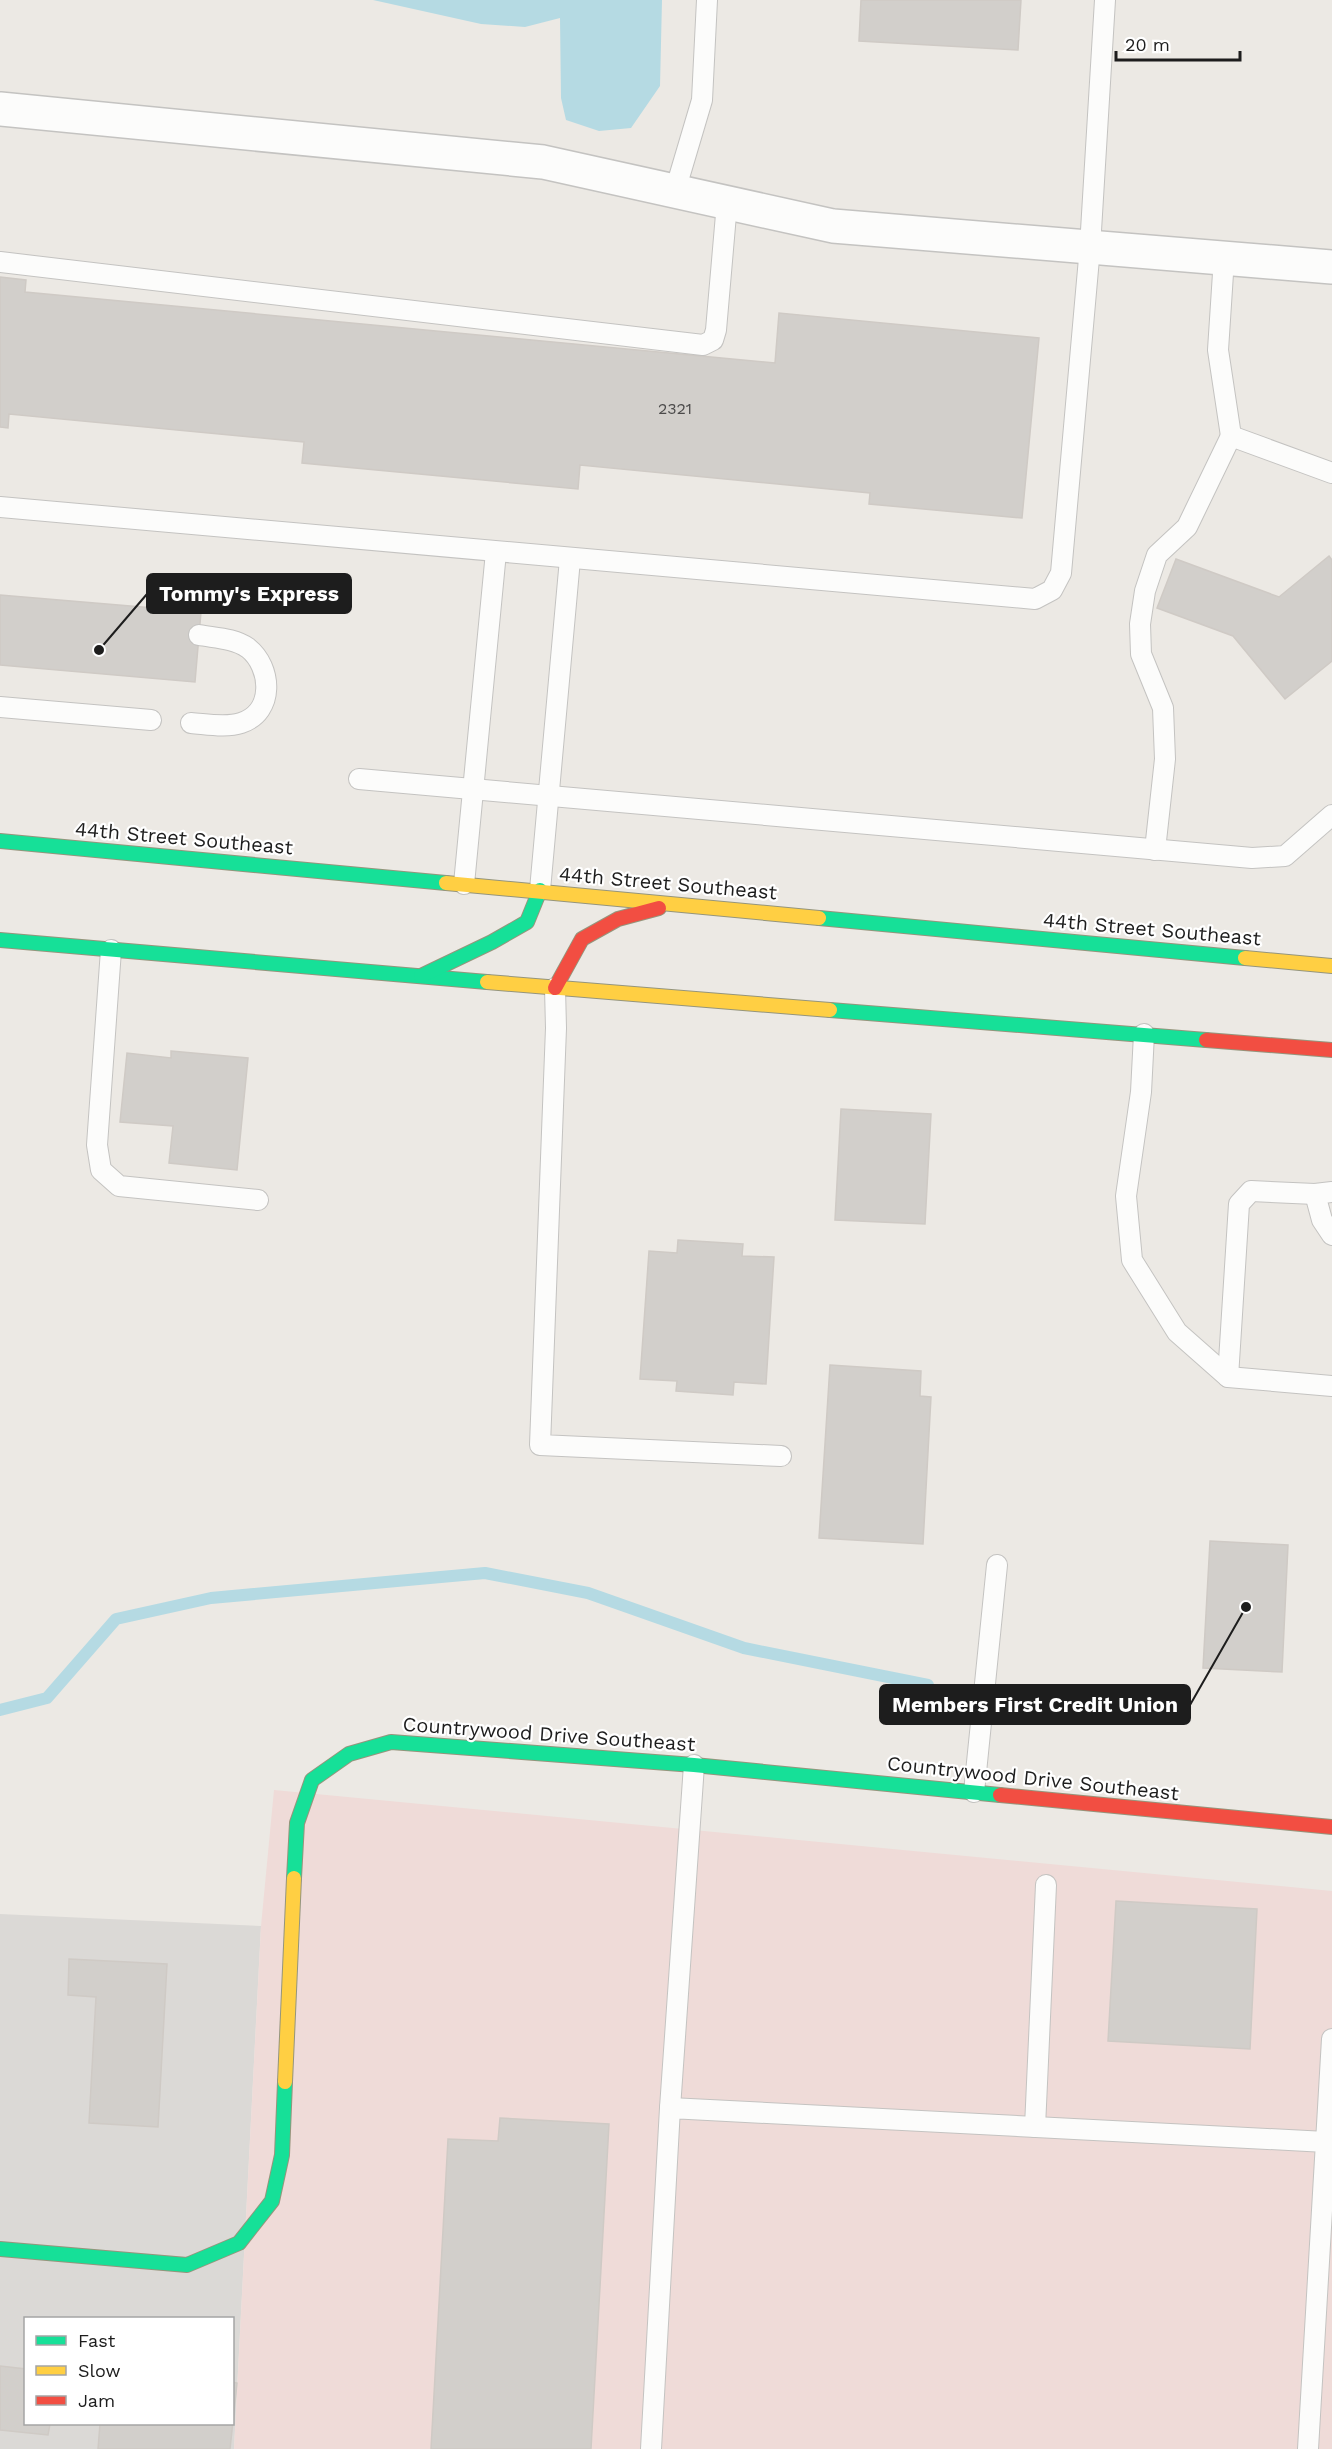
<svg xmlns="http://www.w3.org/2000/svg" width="1332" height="2449" viewBox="0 0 1332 2449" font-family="'Work Sans',sans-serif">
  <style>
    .residential { fill: #dbd9d6; fill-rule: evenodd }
    .commercial { fill: #efdbd8 }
    .water { fill: #b5dae3 }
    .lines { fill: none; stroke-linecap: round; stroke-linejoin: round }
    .stream { stroke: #b5dae3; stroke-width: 12 }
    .building { fill: #d2cfcb; stroke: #cfcac5; stroke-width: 1.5 }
    .lane-casing { stroke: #c4c3c1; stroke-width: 22 }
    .street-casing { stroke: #c4c3c1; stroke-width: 36 }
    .fast-casing { stroke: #95957c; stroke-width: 16 }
    .slow-casing { stroke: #95957c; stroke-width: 16 }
    .jam-casing { stroke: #95957c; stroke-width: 16 }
    .lane { stroke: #fcfcfb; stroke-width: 20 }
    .street { stroke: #fcfcfb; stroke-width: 33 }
    .fast { stroke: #16e098; stroke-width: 14 }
    .slow { stroke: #ffcf43; stroke-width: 14 }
    .jam { stroke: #f24e42; stroke-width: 14 }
    .labels { text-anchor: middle; stroke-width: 4.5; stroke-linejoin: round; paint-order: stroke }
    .number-label { font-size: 16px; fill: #4b4a4a }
    .street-label { font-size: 20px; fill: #1d1d1d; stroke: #fff }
    .leader { fill: none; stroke: #1d1d1d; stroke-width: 2 }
    .callout-dot { fill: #1d1d1d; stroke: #fff; stroke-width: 2 }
    .callout { fill: #1d1d1d; stroke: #1d1d1d; stroke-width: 2 }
    .callout-label { font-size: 21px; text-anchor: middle; font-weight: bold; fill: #fff }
  </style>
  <rect width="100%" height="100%" fill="#ece9e4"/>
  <path class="residential" d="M0 1914 261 1926 234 2449H0ZM26 2318H232V2424H26Z"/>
  <path class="commercial" d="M274 1790 1332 1891V2449H234L261 1926Z"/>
  <path class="water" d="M373 0H662L660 86 631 128 599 131 566 120 561 98 560 18 525 27 481 24Z"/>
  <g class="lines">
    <path class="stream" d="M0 1710 47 1698 116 1619 211 1598 485 1573 588 1593 744 1648 928 1685"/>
  </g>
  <g class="building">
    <path d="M861 0H1021L1018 50 859 41Z"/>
    <path d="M0 277 26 280 25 292 775 363 779 313 1039 338 1022 518 869 504 870 493 580 465 578 489 302 463 304 442 9 414 8 428 0 427Z"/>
    <path d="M1329 556 1332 560V661L1285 699 1233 636 1157 608 1176 559 1279 597Z"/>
    <path d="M0 595 201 612 195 682 0 665Z"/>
    <path d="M171 1051 248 1058 237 1170 169 1163 173 1126 120 1122 127 1053 171 1058Z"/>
    <path d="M841 1109 931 1114 925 1224 835 1220Z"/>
    <path d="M678 1240 743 1244 742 1256 774 1257 766 1384 734 1382 733 1395 676 1391 677 1381 640 1379 649 1251 677 1253Z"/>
    <path d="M830 1365 921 1371 920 1396 931 1397 923 1544 819 1538Z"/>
    <path d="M1210 1541 1288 1545 1282 1672 1203 1668Z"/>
    <path d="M1116 1901 1257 1909 1250 2049 1108 2041Z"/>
    <path d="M69 1959 167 1964 158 2127 89 2123 96 1997 68 1995Z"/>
    <path d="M500 2118 609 2124 591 2449H431L448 2139 498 2141Z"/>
    <path d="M0 2366 26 2369V2424H50L48 2435 0 2430Z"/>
    <path d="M232 2382 237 2383 230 2449H98L100 2424H232Z"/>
  </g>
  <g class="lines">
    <g class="lane-casing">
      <g id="lane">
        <path d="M675 191 702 100 707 0"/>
        <path d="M1224 258 1218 350 1231 436 1332 473"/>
        <path d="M0 262 703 345 713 340 716 330 727 203"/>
        <path d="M0 507 1035 599 1052 590 1061 573 1090 247 1105 0"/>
        <path d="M0 707 151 720"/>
        <path d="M191 723C206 724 226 728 241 723 275 712 272 667 248 648 234 638 215 638 199 635"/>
        <path d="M359 779 1252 858 1285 856 1332 815"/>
        <path d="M1155 850 1165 759 1163 708 1141 654 1140 624 1145 591 1157 555 1187 527 1231 436"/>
        <path d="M464 884 496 552"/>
        <path d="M540 890 570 559"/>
        <path d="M111 950 97 1145 101 1170 119 1186 258 1200"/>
        <path d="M555 988 556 1028 540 1445 781 1456"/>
        <path d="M1144 1034 1141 1092 1126 1196 1132 1260 1177 1332 1228 1377 1332 1386"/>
        <path d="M1315 1194 1322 1220 1332 1235"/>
        <path d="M1228 1377 1239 1204 1251 1191 1315 1194 1332 1192"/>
        <path d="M974 1792 997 1565"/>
        <path d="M670 2108 694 1765"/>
        <path d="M1035 2127 1046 1885"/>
        <path d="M1326 2142 1332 2039"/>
        <path d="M651 2449 670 2108 1326 2142 1308 2449"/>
      </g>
    </g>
    <g class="street-casing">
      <path id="street" d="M0 109 543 162 833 226 1332 267"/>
    </g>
    <g class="fast-casing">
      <g id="fast">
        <path d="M0 841 446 883"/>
        <path d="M819 918 1245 958"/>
        <path d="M0 940 487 982"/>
        <path d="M421 976 492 942 527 922 540 890"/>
        <path d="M830 1010 1206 1040"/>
        <path d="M294 1878 297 1823 312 1780 349 1754 391 1742 694 1765 1000 1795"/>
        <path d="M0 2249 187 2265 239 2243 272 2201 282 2155 285 2082"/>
      </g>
    </g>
    <g class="slow-casing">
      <g id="slow">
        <path d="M446 883 819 918"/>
        <path d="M1245 958 1332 966"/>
        <path d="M487 982 830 1010"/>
        <path d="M285 2082 294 1878"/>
      </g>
    </g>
    <g class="jam-casing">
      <g id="jam">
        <path d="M555 988 582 939 618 919 659 908"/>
        <path d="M1206 1040 1332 1050"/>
        <path d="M1000 1795 1332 1827"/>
      </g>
    </g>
    <use href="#lane" class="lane"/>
    <use href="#street" class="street"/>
    <use href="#fast" class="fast"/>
    <use href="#slow" class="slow"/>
    <use href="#jam" class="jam"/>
  </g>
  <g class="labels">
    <g class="number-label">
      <text x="675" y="414">2321</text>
    </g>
    <g class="street-label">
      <text transform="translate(184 838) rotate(5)" y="7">44th Street Southeast</text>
      <text transform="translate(668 883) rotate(5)" y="7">44th Street Southeast</text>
      <text transform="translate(1152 929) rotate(5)" y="7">44th Street Southeast</text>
      <text transform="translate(549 1734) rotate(4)" y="7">Countrywood Drive Southeast</text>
      <text transform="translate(1033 1778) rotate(6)" y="7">Countrywood Drive Southeast</text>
    </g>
  </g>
  <path class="leader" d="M99 650L147 594M1246 1607L1190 1705"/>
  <g class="callout-dot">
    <circle cx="99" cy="650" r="6"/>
    <circle cx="1246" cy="1607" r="6"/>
  </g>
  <g class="callout">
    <rect x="147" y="574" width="204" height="39" rx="6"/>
    <rect x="880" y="1685" width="310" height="39" rx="6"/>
  </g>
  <g class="callout-label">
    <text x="249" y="601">Tommy's Express</text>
    <text x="1035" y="1712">Members First Credit Union</text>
  </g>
  <rect x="24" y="2317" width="210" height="108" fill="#ffffff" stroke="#a5a5a5" stroke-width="1.5"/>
  <rect x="36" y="2336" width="30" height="9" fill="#16e098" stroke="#a5a5a5" stroke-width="1.5"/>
  <text x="78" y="2347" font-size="18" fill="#1d1d1d">Fast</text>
  <rect x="36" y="2366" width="30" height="9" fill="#ffcf43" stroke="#a5a5a5" stroke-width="1.5"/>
  <text x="78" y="2377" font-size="18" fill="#1d1d1d">Slow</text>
  <rect x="36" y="2396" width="30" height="9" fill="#f24e42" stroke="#a5a5a5" stroke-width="1.5"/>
  <text x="78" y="2407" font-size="18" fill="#1d1d1d">Jam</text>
  <path d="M1116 51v9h124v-9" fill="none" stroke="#1d1d1d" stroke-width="3"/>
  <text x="1125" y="51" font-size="18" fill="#1d1d1d" stroke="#ffffff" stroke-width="4.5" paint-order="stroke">20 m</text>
</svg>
